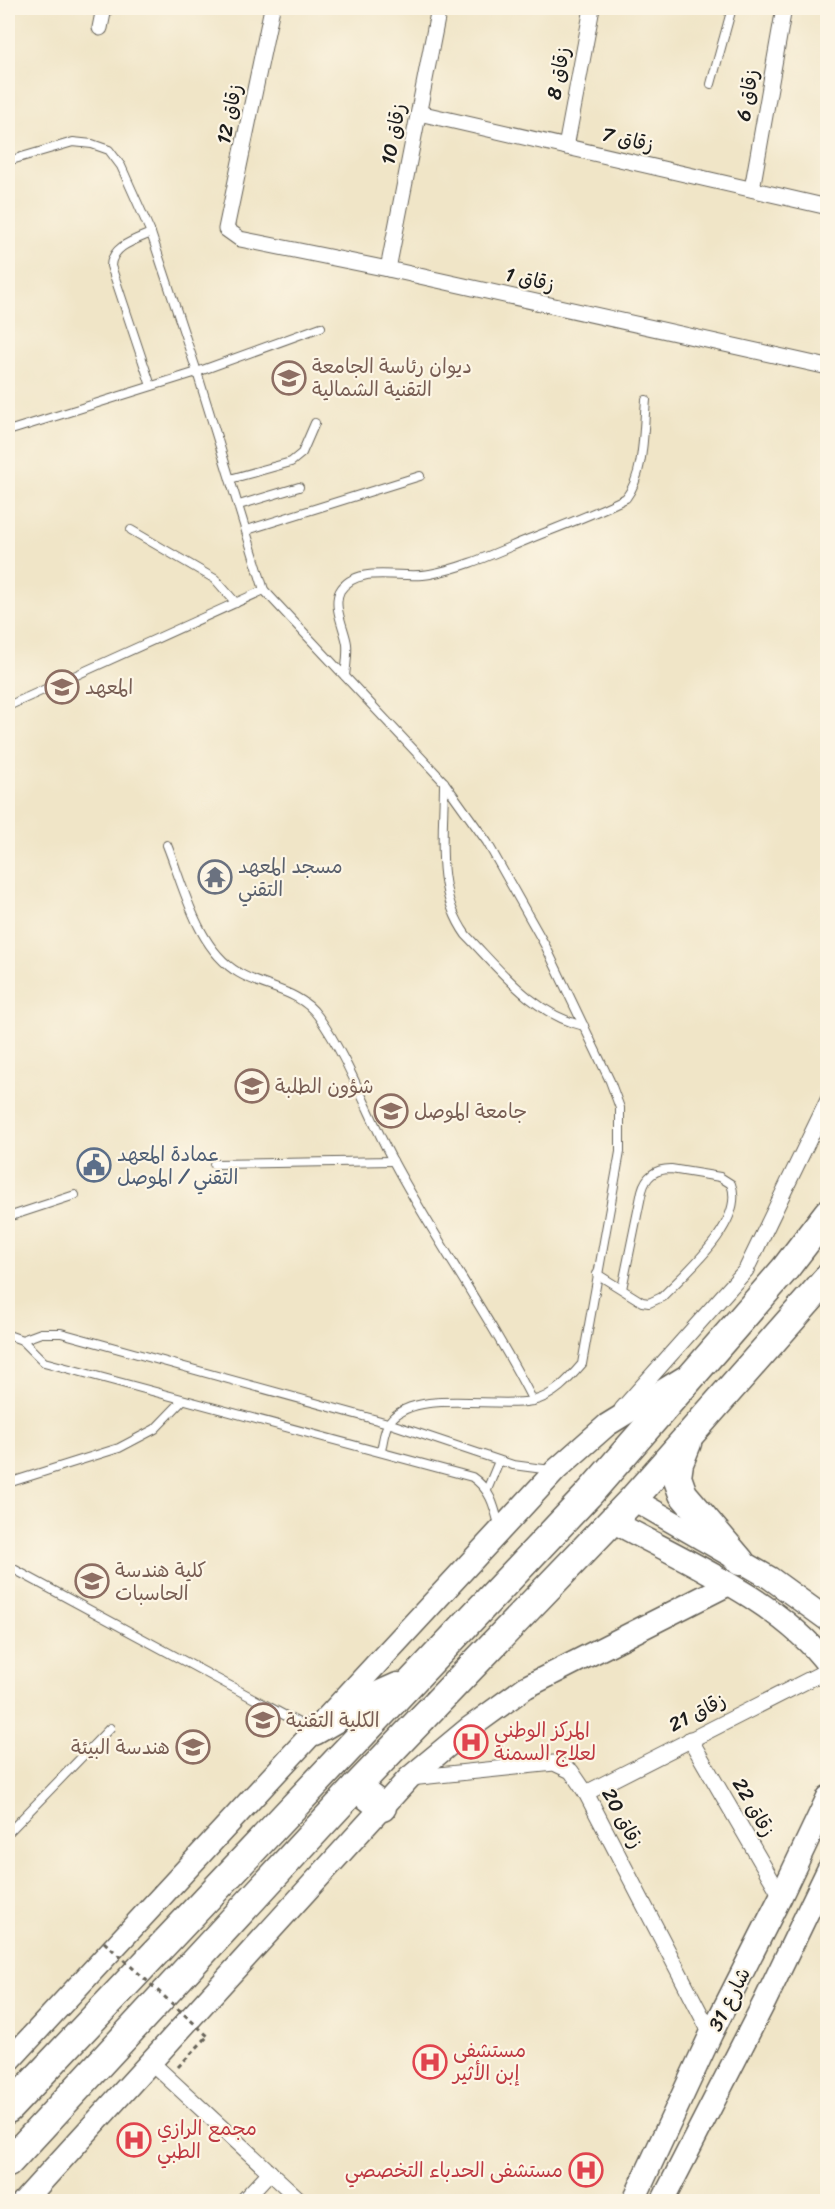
<svg xmlns="http://www.w3.org/2000/svg" width="835" height="2209" viewBox="0 0 835 2209" font-family="Sriracha,'Playpen Sans Arabic',sans-serif">
  <style>
    .lines { fill: none; stroke-linecap: round; stroke-linejoin: round }
    .lane-casing { stroke: #666258; stroke-width: 10 }
    .street-casing { stroke: #666258; stroke-width: 17 }
    .secondary-casing { stroke: #666258; stroke-width: 25 }
    .highway-casing { stroke: #666258; stroke-width: 31 }
    .path { stroke: #666258; stroke-width: 3; stroke-dasharray: 4.5 4.5; stroke-linecap: butt }
    .lane { stroke: #fff; stroke-width: 8 }
    .street { stroke: #fff; stroke-width: 15 }
    .secondary { stroke: #fff; stroke-width: 22 }
    .highway { stroke: #fff; stroke-width: 28 }
    .path-bridge { stroke: #666258; stroke-width: 3; stroke-dasharray: 4.5 4.5; stroke-linecap: butt }
    .labels { text-anchor: middle; stroke-width: 4.5; stroke-linejoin: round; paint-order: stroke }
    .street-label { font-size: 20px; fill: #1c1c1c; stroke: #fcf5e5 }
    .education-label { font-size: 20px; fill: #785e54; stroke: #fcf5e5; text-anchor: start }
    .worship-label { font-size: 20px; fill: #5b616d; stroke: #fcf5e5; text-anchor: start }
    .service-label { font-size: 20px; fill: #4e5e75; stroke: #fcf5e5; text-anchor: start }
    .health-label { font-size: 20px; fill: #be3a42; stroke: #fcf5e5; text-anchor: start }
  </style>
  <rect width="100%" height="100%" fill="#fcf5e5"/>
  <filter id="ink" filterUnits="userSpaceOnUse"><feTurbulence type="fractalNoise" baseFrequency=".0167" numOctaves="2"/><feDisplacementMap in="SourceGraphic" scale="12" xChannelSelector="R" yChannelSelector="G"/><feConvolveMatrix kernelMatrix="1 2 1 2 8 2 1 2 1" color-interpolation-filters="sRGB"/></filter>
  <filter id="wash" filterUnits="userSpaceOnUse"><feTurbulence type="fractalNoise" baseFrequency=".008" numOctaves="4" result="noise"/><feDisplacementMap in="SourceGraphic" scale="24" xChannelSelector="R" yChannelSelector="G"/><feGaussianBlur stdDeviation="1.35" result="paint"/><feColorMatrix in="noise" values="0 0 0 0 0 0 0 0 0 0 0 0 0 0 0 0 0 1.4 0 .05"/><feComposite in="paint" operator="in"/></filter>
  <g filter="url(#wash)">
    <rect width="100%" height="100%" fill="#f0e5c7"/>
  </g>
  <g filter="url(#ink)">
    <g class="lines">
      <g class="lane-casing">
        <g id="lane">
          <path d="M711 84 732 8"/>
          <path d="M8 161 73 142 92 144 109 150 121 166 151 233 197 372 8 431"/>
          <path d="M151 233C135 240 112 246 111 266L151 386"/>
          <path d="M321 327 197 372 264 590 444 782 487 842 546 947 610 1081 620 1108V1152L582 1364C569 1379 553 1397 532 1401 496 1409 415 1388 390 1421 384 1428 383 1442 381 1451"/>
          <path d="M230 479 291 462 302 453 315 423"/>
          <path d="M239 505 299 487"/>
          <path d="M131 530 215 579 236 603"/>
          <path d="M247 530 420 476"/>
          <path d="M345 676C346 666 348 654 347 644 345 629 332 606 340 591 357 563 403 580 430 574 464 568 497 552 529 539 561 526 595 514 626 498 645 473 643 431 646 400"/>
          <path d="M8 706 264 590"/>
          <path d="M444 782C444 834 434 890 466 935 501 971 533 1014 584 1026"/>
          <path d="M167 845C184 887 197 949 239 973 264 988 300 990 318 1016 350 1061 367 1113 393 1161 437 1243 491 1318 533 1401"/>
          <path d="M214 1164 393 1161"/>
          <path d="M8 1217 75 1195"/>
          <path d="M597 1274 642 1302 649 1303 662 1297C685 1273 746 1222 731 1184L720 1177 671 1169C655 1169 646 1176 642 1191L622 1289"/>
          <path d="M8 1335 22 1340 44 1362 472 1477C490 1489 494 1505 499 1525"/>
          <path d="M22 1340 41 1333H61L388 1423 513 1465 551 1470"/>
          <path d="M8 1483 119 1448 155 1429 183 1400"/>
          <path d="M487 1490 499 1461"/>
          <path d="M8 1566 310 1729"/>
          <path d="M8 1833 110 1728"/>
        </g>
      </g>
      <g class="street-casing">
        <g id="street">
          <path d="M272 8 226 229 240 239 388 269 828 367"/>
          <path d="M100 28 104 8"/>
          <path d="M419 113 828 207"/>
          <path d="M566 147 592 8"/>
          <path d="M752 189 784 8"/>
          <path d="M388 269 439 8"/>
          <path d="M622 1409 746 1270 828 1100"/>
          <path d="M690 1739 781 1896"/>
          <path d="M410 1778 554 1763 571 1771 586 1793 711 2034"/>
          <path d="M586 1793 828 1670"/>
          <path d="M152 2063 302 2202"/>
          <path d="M242 2202 270 2172"/>
        </g>
      </g>
      <g class="secondary-casing">
        <g id="secondary">
          <path d="M633 1499 770 1578 828 1620"/>
          <path d="M612 1521C681 1559 781 1601 828 1665"/>
          <path d="M8 2062 556 1470 607 1425 685 1377"/>
          <path d="M23 2202 409 1778 468 1729 526 1687 727 1585"/>
          <path d="M633 2202 711 2034 781 1896 828 1797"/>
          <path d="M662 2202 765 2001 828 1870"/>
        </g>
      </g>
      <g class="highway-casing">
        <g id="highway">
          <path d="M687 1443 679 1463 677 1477 683 1494 740 1561"/>
          <path d="M314 1731 362 1703 398 1687"/>
          <path d="M356 1787 382 1807"/>
          <path d="M8 2109 588 1495 785 1269 828 1213"/>
          <path d="M8 2163 356 1787 633 1499 828 1278"/>
        </g>
      </g>
      <path class="path" d="M178 2067 208 2036"/>
      <use href="#lane" class="lane"/>
      <use href="#street" class="street"/>
      <use href="#secondary" class="secondary"/>
      <use href="#highway" class="highway"/>
      <path class="path-bridge" d="M104 1942 208 2036"/>
    </g>
  </g>
  <defs>
    <g id="school-ring" transform="scale(1.725)"><circle r="9.5" fill="#fcf5e5" stroke="#8d6e63" stroke-width="1.5"/><path d="M0-5L7-2L0 1L-7-2ZM-4 1L0 2.5L4 1V4Q0 6-4 4Z" fill="#8d6e63"/></g>
    <g id="university-ring" transform="scale(1.725)"><circle r="9.5" fill="#fcf5e5" stroke="#8d6e63" stroke-width="1.5"/><path d="M0-5L7-2L0 1L-7-2ZM-4 1L0 2.5L4 1V4Q0 6-4 4Z" fill="#8d6e63"/></g>
    <g id="temple-ring" transform="scale(1.725)"><circle r="9.5" fill="#fcf5e5" stroke="#6b7280" stroke-width="1.5"/><path d="M0-6L5-2H3V0L6.5 2.5H4V6H1.5V3h-3V6H-4V2.5H-6.5L-3 0V-2H-5Z" fill="#6b7280"/></g>
    <g id="civic-ring" transform="scale(1.725)"><circle r="9.5" fill="#fcf5e5" stroke="#5c6f8a" stroke-width="1.5"/><path d="M-.6-6.5H3V-4.5H.6V-3L4-1V1h2V6H-6V1h2V-1L-.6-3ZM-1.2 2.5V6h2.4V2.5Z" fill="#5c6f8a"/></g>
    <g id="hospital-ring" transform="scale(1.725)"><circle r="9.5" fill="#fcf5e5" stroke="#e0444e" stroke-width="1.5"/><path d="M-5-5h3v3.5h4V-5h3V5h-3V1.5h-4V5h-3Z" fill="#e0444e"/></g>
  </defs>
  <g fill-rule="evenodd">
    <use href="#school-ring" x="289" y="378"/>
    <use href="#university-ring" x="62" y="687"/>
    <use href="#temple-ring" x="215" y="877"/>
    <use href="#school-ring" x="252" y="1086"/>
    <use href="#university-ring" x="391" y="1111"/>
    <use href="#civic-ring" x="94" y="1165"/>
    <use href="#school-ring" x="92" y="1581"/>
    <use href="#university-ring" x="263" y="1720"/>
    <use href="#hospital-ring" x="471" y="1742"/>
    <use href="#university-ring" x="193" y="1747"/>
    <use href="#hospital-ring" x="430" y="2062"/>
    <use href="#hospital-ring" x="134" y="2140"/>
    <use href="#hospital-ring" x="586" y="2170"/>
  </g>
  <g class="labels">
    <g class="street-label">
      <text transform="translate(558 73) rotate(-79)" y="7">زقاق 8</text>
      <text transform="translate(747 95) rotate(-80)" y="7">زقاق 6</text>
      <text transform="translate(229 114) rotate(-78)" y="7">زقاق 12</text>
      <text transform="translate(393 134) rotate(-79)" y="7">زقاق 10</text>
      <text transform="translate(628 139) rotate(13)" y="7">زقاق 7</text>
      <text transform="translate(530 279) rotate(13)" y="7">زقاق 1</text>
      <text transform="translate(697 1712) rotate(-27)" y="7">زقاق 21</text>
      <text transform="translate(754 1807) rotate(60)" y="7">زقاق 22</text>
      <text transform="translate(623 1818) rotate(62)" y="7">زقاق 20</text>
      <text transform="translate(729 1999) rotate(-63)" y="7">شارع 31</text>
    </g>
    <g class="education-label">
      <text x="312" y="373">ديوان رئاسة الجامعة<tspan x="312" dy="23">التقنية الشمالية</tspan></text>
      <text x="85" y="694">المعهد</text>
      <text x="275" y="1093">شؤون الطلبة</text>
      <text x="414" y="1118">جامعة الموصل</text>
      <text x="115" y="1577">كلية هندسة<tspan x="115" dy="23">الحاسبات</tspan></text>
      <text x="286" y="1727">الكلية التقنية</text>
      <text x="170" y="1754" text-anchor="end">هندسة البيئة</text>
    </g>
    <g class="worship-label">
      <text x="238" y="873">مسجد المعهد<tspan x="238" dy="23">التقني</tspan></text>
    </g>
    <g class="service-label">
      <text x="117" y="1161">عمادة المعهد<tspan x="117" dy="23">التقني / الموصل</tspan></text>
    </g>
    <g class="health-label">
      <text x="494" y="1737">المركز الوطني<tspan x="494" dy="23">لعلاج السمنة</tspan></text>
      <text x="453" y="2057">مستشفى<tspan x="453" dy="23">إبن الأثير</tspan></text>
      <text x="157" y="2135">مجمع الرازي<tspan x="157" dy="23">الطبي</tspan></text>
      <text x="563" y="2177" text-anchor="end">مستشفى الحدباء التخصصي</text>
    </g>
  </g>
  <rect width="835" height="2209" fill="none" stroke="#fcf5e5" stroke-width="30"/>
</svg>
